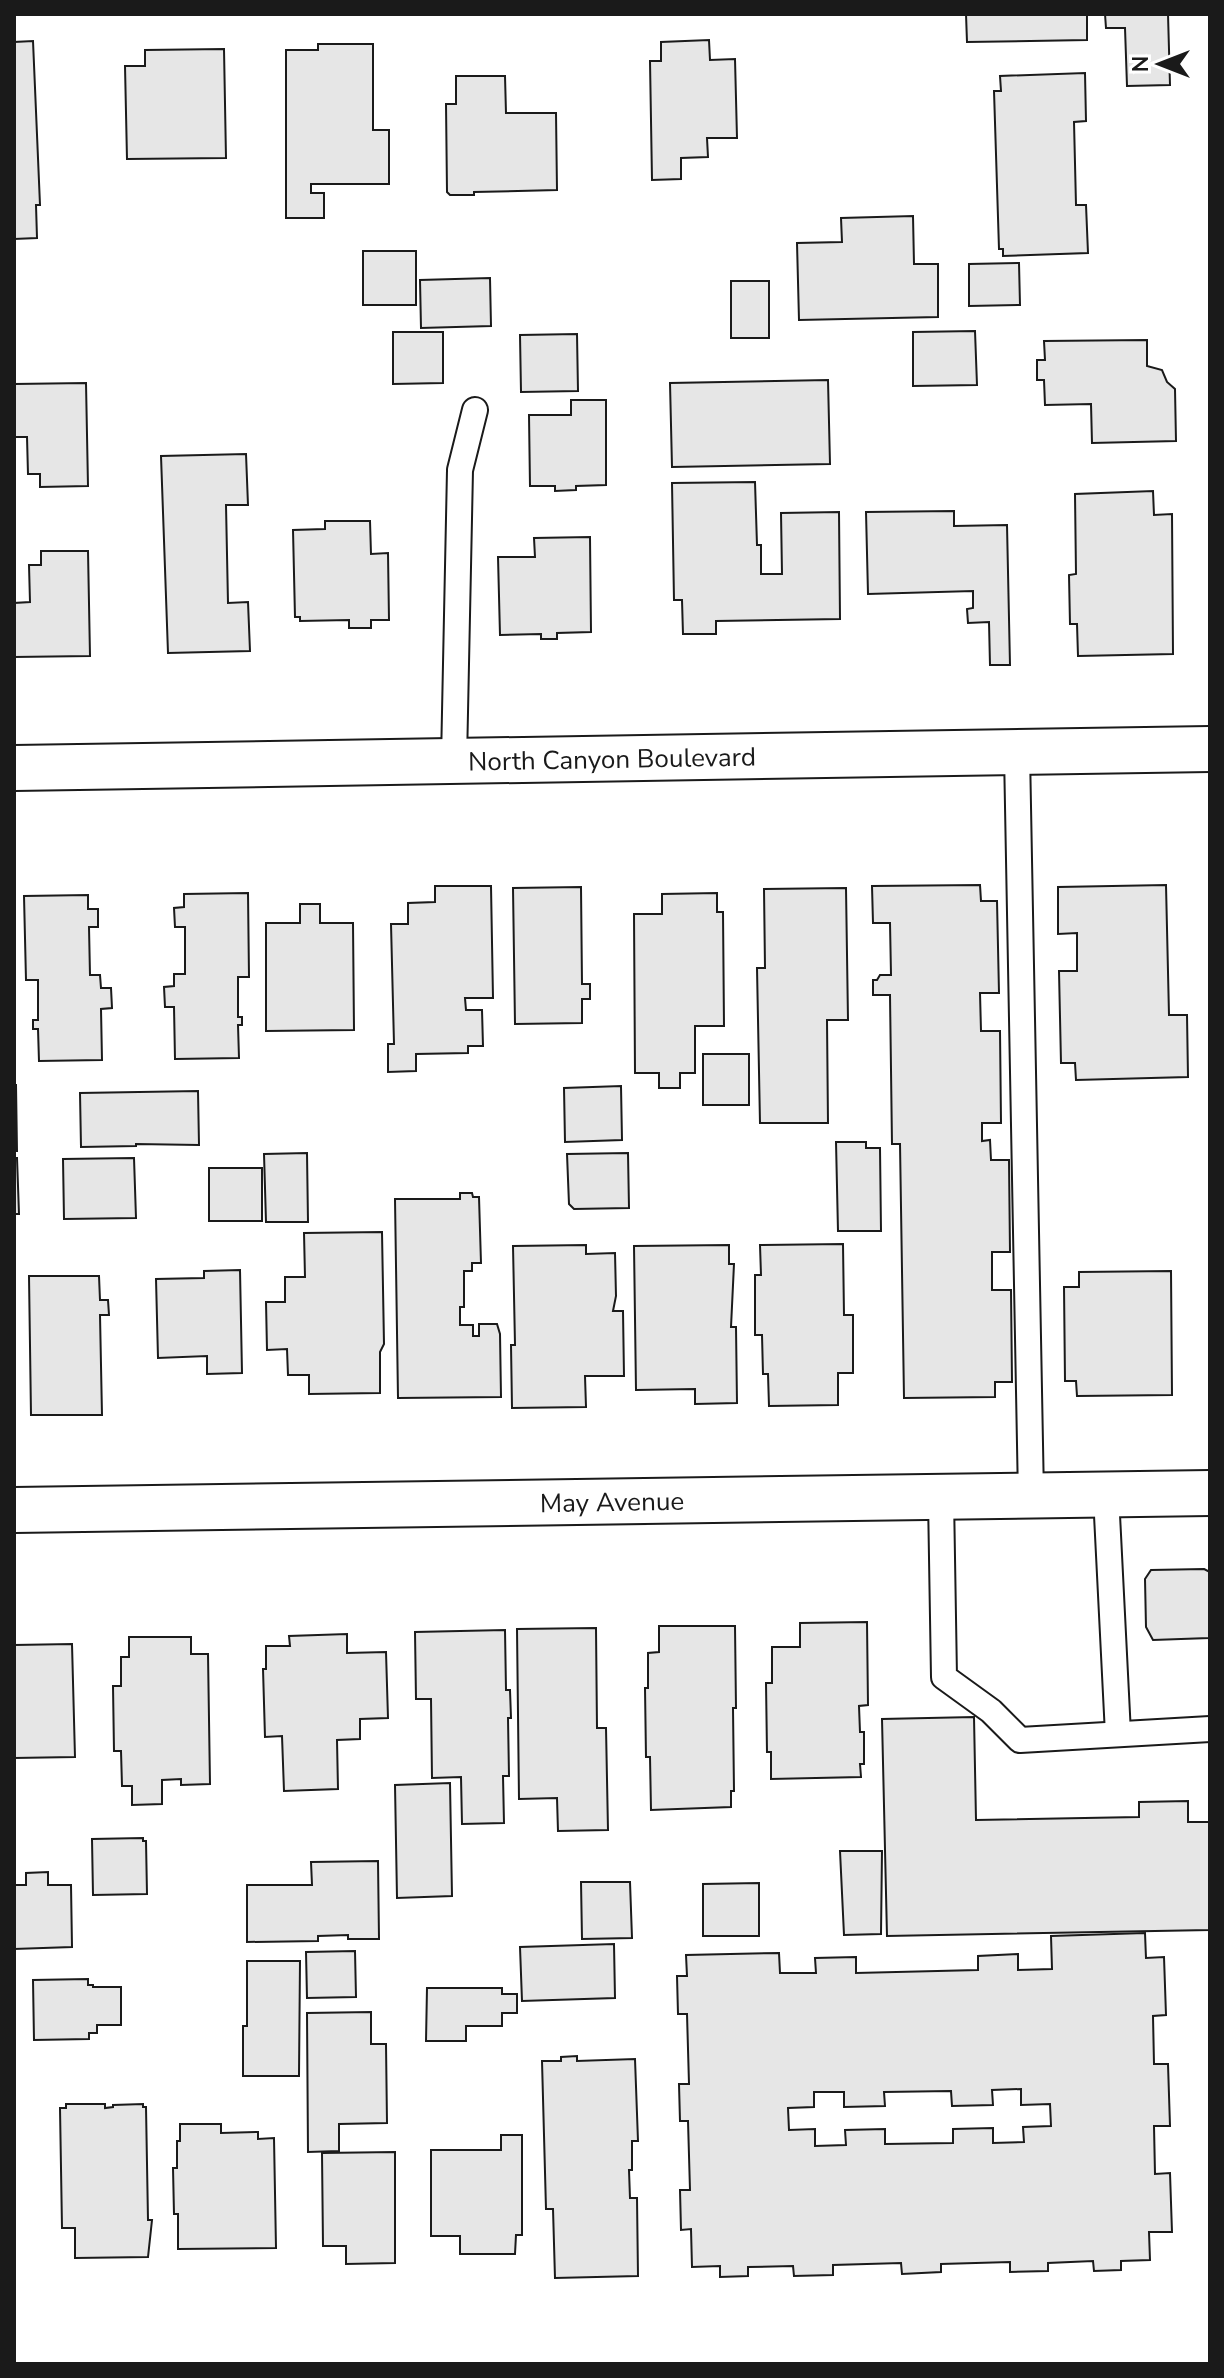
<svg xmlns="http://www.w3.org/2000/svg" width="1224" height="2378" viewBox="0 0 1224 2378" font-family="'Nunito Sans',sans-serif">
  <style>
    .building { fill: #e6e6e6; stroke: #1a1a1a; stroke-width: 2; fill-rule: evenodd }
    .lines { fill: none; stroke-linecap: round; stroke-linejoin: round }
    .service-casing { stroke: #1a1a1a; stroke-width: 28 }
    .minor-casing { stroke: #1a1a1a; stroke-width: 48 }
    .service { stroke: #fff; stroke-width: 24 }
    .minor { stroke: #fff; stroke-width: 44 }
    .labels { text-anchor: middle; stroke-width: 6; stroke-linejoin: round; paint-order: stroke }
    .street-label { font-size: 26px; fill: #1a1a1a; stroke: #fff }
  </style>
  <rect width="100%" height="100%" fill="#fff"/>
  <g class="building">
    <path d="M966 14H1087V40L967 42Z"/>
    <path d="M1105 14H1168L1170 85 1127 86 1125 28H1106Z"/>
    <path d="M709 40 710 60 735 59 737 138H707L708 157 681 158V179L652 180 650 61H661V42Z"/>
    <path d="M33 41 40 205H36L37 238 14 239V42Z"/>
    <path d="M318 44H373V130H389V184H311V193H324V218H286V50H318Z"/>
    <path d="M224 49 226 158 127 159 125 66H145V50Z"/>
    <path d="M1085 73 1086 121 1074 122 1076 205H1086L1088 253 1003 256V249H999L994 91H1001L1000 76Z"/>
    <path d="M456 76H505L506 113H556L557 190 474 192V195H450L447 192 446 104H456Z"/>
    <path d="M913 216 914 264H938V317L799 320 797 243 842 242 841 218Z"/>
    <rect x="363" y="251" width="53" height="54"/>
    <path d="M1019 263 1020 305 969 306V264Z"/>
    <path d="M490 278 491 326 421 328 420 280Z"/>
    <rect x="731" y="281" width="38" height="57"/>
    <path d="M975 331 977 385 913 386V332Z"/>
    <path d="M393 332H443V383L393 384Z"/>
    <path d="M577 334 578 391 521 392 520 335Z"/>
    <path d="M1147 340V366L1162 370 1167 382 1175 389 1176 441 1092 443 1091 404 1045 405 1044 380H1037V360H1045L1044 341Z"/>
    <path d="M828 380 830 464 672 467 670 383Z"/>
    <path d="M86 383 88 486 40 487V474H28L27 437H14V384Z"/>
    <path d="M571 400H606V485L576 486V490L555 491V486H530L529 415H571Z"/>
    <path d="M246 454 248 505H226L228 603 248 602 250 651 168 653 161 456Z"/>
    <path d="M755 482 757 545H761V574H782L781 513 839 512 840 619 716 621V634H683L682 600H674L672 483Z"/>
    <path d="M1153 491 1154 515 1172 514 1173 654 1078 656 1077 624H1070L1069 575 1076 574 1075 494Z"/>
    <path d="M954 511V526L1007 525 1010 665H990L989 622 968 623 967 609 973 608V591L868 594 866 512Z"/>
    <path d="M325 521H370L371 554 388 553 389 620H371V628H349V620L300 621V617H295L293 530 325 529Z"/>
    <path d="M590 537 591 632 557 633V639H541V634L500 635 498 557H535L534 538Z"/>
    <path d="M41 551H88L90 656 14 657V603L30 602 29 565H41Z"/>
    <path d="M980 885 981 901H997L999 993H980L981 1031H1000L1001 1123H982V1141L990 1140 991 1160H1009L1010 1252H992V1290H1011L1012 1382H995V1397L904 1398 900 1144H892L890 995H873V980H877L880 975H891L890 923H873L872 886Z"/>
    <path d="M1166 885 1169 1015H1187L1188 1077 1076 1080 1075 1063H1061L1059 971H1077V933L1058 934V887Z"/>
    <path d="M435 886H491L493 998H465L466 1010H482L483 1046H468V1053L416 1054V1071L388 1072V1044H394L391 924H408V903L435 902Z"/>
    <path d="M581 887 582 984H590V999H582V1023L515 1024 513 888Z"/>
    <path d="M846 888 848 1020H827L828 1123H760L757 968H765L764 889Z"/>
    <path d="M248 893 249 977H238V1017H242V1025H238L239 1058 175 1059 174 1007H165L164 987 174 986V974H185V927H175L174 908 184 907V894Z"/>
    <path d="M717 893V912H723L724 1026H695V1073H680V1088H659V1073H635L634 914H662V894Z"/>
    <path d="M88 895V909H98V927H89L90 975H100L101 988H111L112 1008 101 1009 102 1060 39 1061 38 1029H33V1020H38V980H26L24 896Z"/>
    <path d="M300 904H320V923H353L354 1030 266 1031V923H300Z"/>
    <rect x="703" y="1054" width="46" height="51"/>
    <path d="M14 1085H16L17 1151H14Z"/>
    <path d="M621 1086 622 1140 565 1142 564 1088Z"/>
    <path d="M198 1091 199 1145 136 1144V1146L81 1147 80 1093Z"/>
    <path d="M836 1142H866V1148H880L881 1231H838Z"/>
    <path d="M307 1153 308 1222H266L264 1154Z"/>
    <path d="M628 1153 629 1208 574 1209 569 1204 567 1154Z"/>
    <path d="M14 1158H17L19 1214H14Z"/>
    <path d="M134 1158 136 1218 64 1219 63 1159Z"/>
    <rect x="209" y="1168" width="53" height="53"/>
    <path d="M460 1193H472L473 1197H479L481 1263H472V1271H464V1307H460V1325H473V1336H479V1324H497L500 1334 501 1397 398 1398 395 1199H460Z"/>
    <path d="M382 1232 384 1344 380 1352V1393L309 1394V1375H288L287 1349 267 1350 266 1302H285V1277H305L304 1233Z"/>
    <path d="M843 1244 844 1315H853V1373H838V1405L769 1406 768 1374H763L762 1335H755V1275H761L760 1245Z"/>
    <path d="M586 1245V1254L615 1253 616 1296 613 1311H623L624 1376H585L586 1407 512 1408 511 1345H515L513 1246Z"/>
    <path d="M729 1245V1264H734L731 1327H736L737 1403 695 1404V1389L636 1390 634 1246Z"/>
    <path d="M240 1270 242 1373 207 1374V1356L158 1358 156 1279 204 1278V1271Z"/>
    <path d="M1171 1271 1172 1395 1077 1396 1076 1381H1065L1064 1287H1079V1272Z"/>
    <path d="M29 1276H99L100 1300H108L109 1315H100L102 1415H31Z"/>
    <path d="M1204 1569 1210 1572 1209 1638 1153 1640 1146 1627 1145 1579 1151 1570Z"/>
    <path d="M867 1622 868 1705 859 1706 860 1732H864V1764H860L861 1777 771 1779V1752H767L766 1683H772V1647H800V1623Z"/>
    <path d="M659 1626H735L736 1708H733L734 1791H731V1807L651 1810 650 1757H646L645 1688H648V1653L659 1652Z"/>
    <path d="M596 1628 597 1728H606L608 1830 558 1831 557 1798 519 1799 517 1629Z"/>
    <path d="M505 1630 506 1690H510L511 1718H508L509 1776H503L504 1823 462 1824 461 1777 432 1778 431 1699H416L415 1632Z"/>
    <path d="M347 1634V1653L386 1652 388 1718 360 1719V1739L337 1740 338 1789 284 1791 282 1736 265 1737 263 1669H266V1646H290L289 1636Z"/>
    <path d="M129 1637H191V1654H208L210 1784 181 1785V1779L162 1780V1804L132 1805V1786H122L121 1751H114L113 1686H121V1657H129Z"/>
    <path d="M72 1644 75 1757 14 1758V1645Z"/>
    <path d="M974 1717 976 1820 1139 1817V1802L1188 1801V1822H1210V1930L887 1936 882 1719Z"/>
    <path d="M450 1783 452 1896 397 1898 395 1785Z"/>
    <path d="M143 1838V1841H146L147 1894 93 1895 92 1839Z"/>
    <path d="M840 1851H882L881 1934 844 1935Z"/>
    <path d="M378 1861 379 1939H348V1935L318 1936V1941L247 1942V1885H312L311 1862Z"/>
    <path d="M48 1872V1885H71L72 1947 14 1949V1885H26V1873Z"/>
    <path d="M581 1882H630L632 1938 582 1939Z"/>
    <path d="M759 1883V1936H703V1884Z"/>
    <path d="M1145 1933 1146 1958 1164 1957 1166 2015 1153 2016 1154 2064H1168L1170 2126H1154L1155 2174 1170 2173 1172 2232H1149L1150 2260 1121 2261V2270L1094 2271 1093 2261 1048 2263V2271L1010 2272V2262L941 2264V2272L902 2274 901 2263 833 2265V2275L794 2276 793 2266 748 2267V2276L720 2277V2266L692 2267 691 2229 681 2230 680 2190H690L688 2121H680L679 2084H689L687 2014H678L677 1976H687L686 1955 779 1953 780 1973H816L815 1958 856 1957V1973L978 1970V1956L1018 1954V1970L1052 1969 1051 1936ZM1021 2089V2105L1050 2104 1051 2126 1023 2127 1024 2142 993 2143V2128L953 2129V2143L885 2144V2129L845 2130 846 2145 815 2146V2129L789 2130 788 2108 814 2107V2092H844V2107L885 2106 884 2092 951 2091 952 2106 993 2105 992 2090Z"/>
    <path d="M614 1944 615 1998 522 2001 520 1947Z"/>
    <path d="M355 1951 356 1997 307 1998 306 1952Z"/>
    <path d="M247 1961H300L299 2076H243V2026H247Z"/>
    <path d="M88 1979V1985H93V1987H121V2025H97V2033H89V2039L34 2040 33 1980Z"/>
    <path d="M427 1988H502V1994H517V2013H502V2026H466V2041H426Z"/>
    <path d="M371 2012V2044H386L387 2123 339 2124V2151L308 2152 307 2013Z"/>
    <path d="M577 2056V2061L635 2059 638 2141H632V2170H629L630 2198H637L638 2276 555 2278 553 2209H546L542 2061H561V2057Z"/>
    <path d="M66 2104H105V2108L113 2107V2105L143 2104V2107H146L148 2220H152L148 2257 75 2258V2228H62L60 2108H66Z"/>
    <path d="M180 2124H221V2133L258 2132V2139L274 2138 276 2248 178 2249V2214H174L173 2168H177V2141H180Z"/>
    <path d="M501 2135H522V2235H516L515 2254H460V2236H431V2150H501Z"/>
    <path d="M395 2152V2263L346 2264V2246H323L322 2153Z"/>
  </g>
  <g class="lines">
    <g class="service-casing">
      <g id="service">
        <path d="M1017 753 1031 1497"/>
        <path d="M454 761 460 470 475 410"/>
        <path d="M1106 1495 1118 1734"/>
        <path d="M941 1498 944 1677 991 1711 1020 1740 1210 1729"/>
      </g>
    </g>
    <g class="minor-casing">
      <g id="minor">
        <path d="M14 768 1210 749"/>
        <path d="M14 1510 1210 1493"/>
      </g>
    </g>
    <use href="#service" class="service"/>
    <use href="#minor" class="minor"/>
  </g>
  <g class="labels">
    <g class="street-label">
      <text transform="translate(612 759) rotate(-1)" y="9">North Canyon Boulevard</text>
      <text transform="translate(612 1502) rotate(-1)" y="9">May Avenue</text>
    </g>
  </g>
  <rect width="1224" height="2378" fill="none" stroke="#1a1a1a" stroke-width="32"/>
  <g transform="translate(1160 64) rotate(270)" stroke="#ffffff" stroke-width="6" paint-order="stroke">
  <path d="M0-6L14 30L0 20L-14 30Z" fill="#1a1a1a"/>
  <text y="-12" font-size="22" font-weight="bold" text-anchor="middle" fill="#1a1a1a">N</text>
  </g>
</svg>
